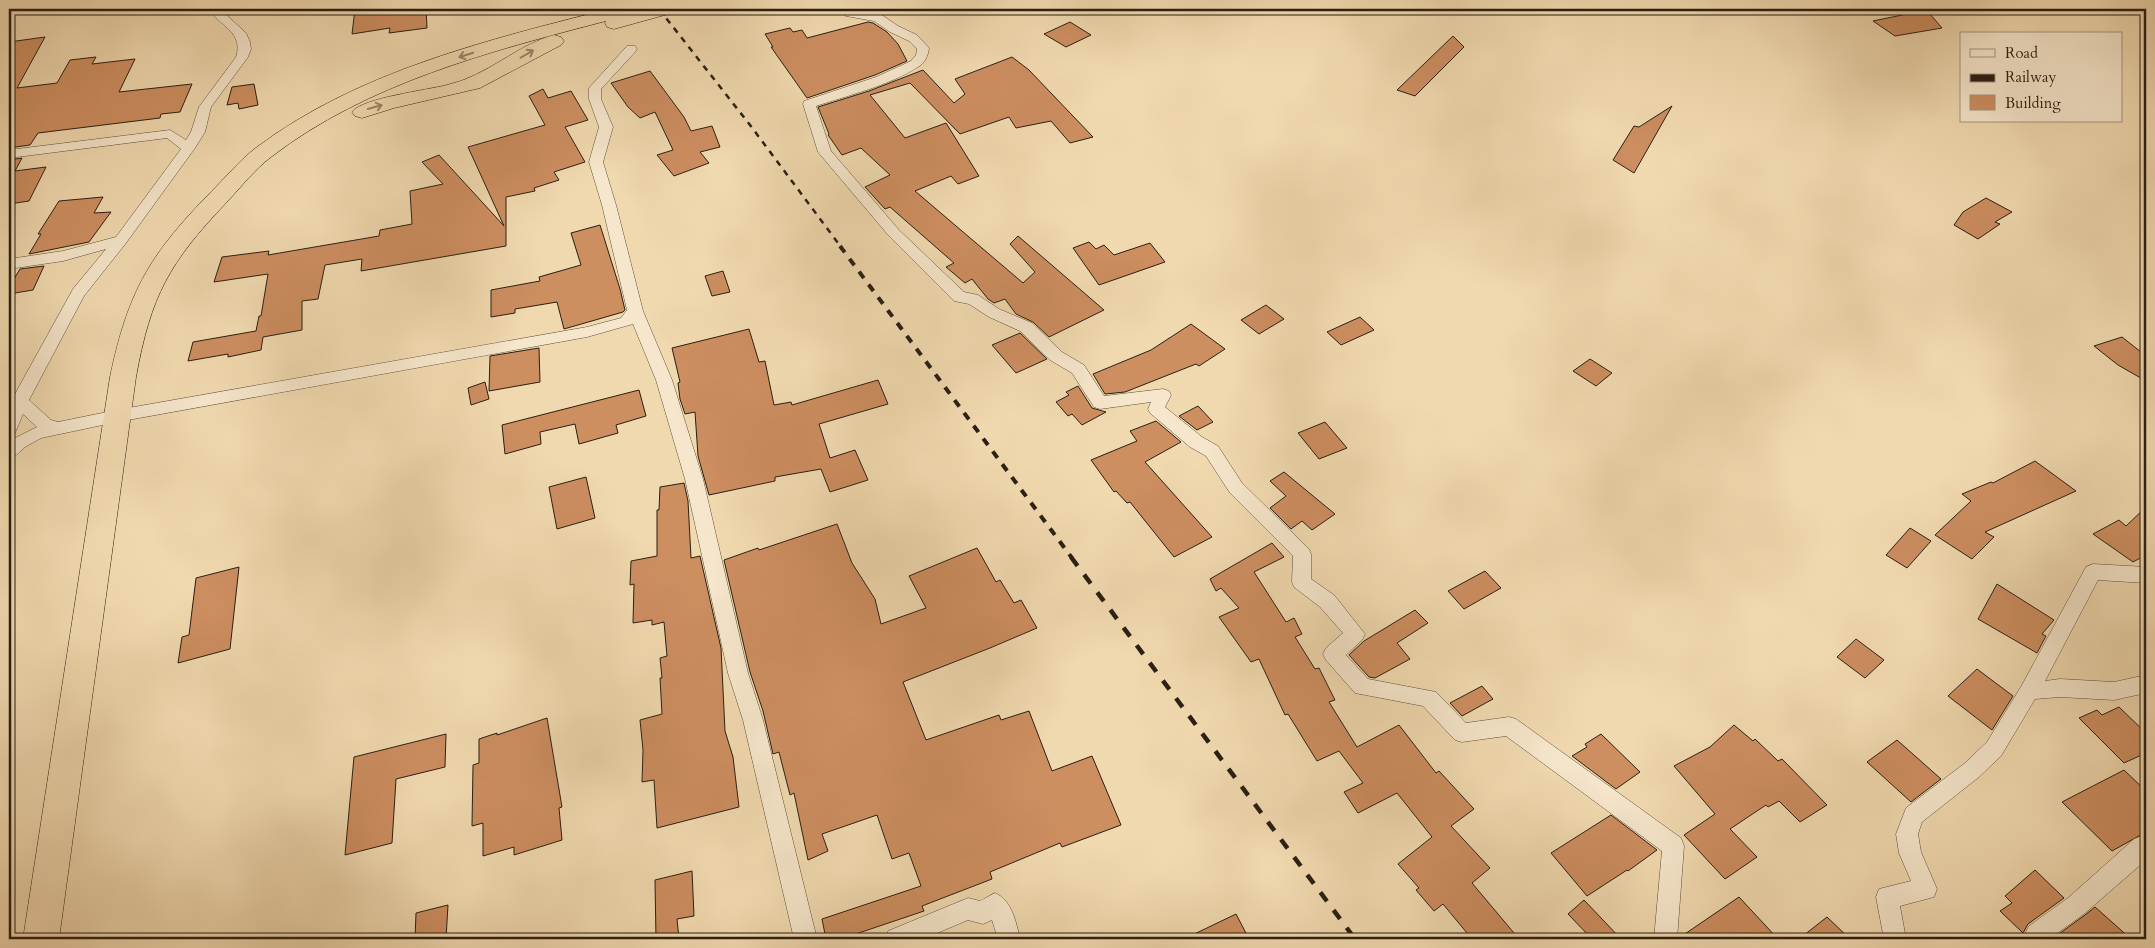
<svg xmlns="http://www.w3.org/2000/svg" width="2155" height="948" viewBox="0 0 2155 948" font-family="Cardo,serif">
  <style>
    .building { fill: #cd8e60; stroke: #291f13 }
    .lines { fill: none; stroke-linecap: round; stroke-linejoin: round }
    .minor-casing { stroke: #5b4e3a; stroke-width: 1 }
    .trunk-casing { stroke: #291f13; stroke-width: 1 }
    .minor { fill: #f6e6cb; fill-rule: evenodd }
    .trunk { fill: #f1d9af; fill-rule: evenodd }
    .rail-far2 { stroke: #291f13; stroke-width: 2.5; stroke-dasharray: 6 6; stroke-linecap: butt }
    .rail-far1 { stroke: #291f13; stroke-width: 4; stroke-dasharray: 8 8; stroke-linecap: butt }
    .rail { stroke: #291f13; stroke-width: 4.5; stroke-dasharray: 11 11; stroke-linecap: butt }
    .oneway { stroke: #978569 }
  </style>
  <rect width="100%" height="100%" fill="#f1d9af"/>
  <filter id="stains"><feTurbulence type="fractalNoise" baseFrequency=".004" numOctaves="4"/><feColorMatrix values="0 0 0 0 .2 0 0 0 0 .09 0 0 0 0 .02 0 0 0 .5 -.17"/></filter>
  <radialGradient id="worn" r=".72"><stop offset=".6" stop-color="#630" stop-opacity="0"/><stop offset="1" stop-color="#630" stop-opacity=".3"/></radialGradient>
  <g class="building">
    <path d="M355 9H426L427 28 389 33 390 28 352 34Z"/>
    <path d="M1907 14H1930L1942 28 1895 36 1873 21Z"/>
    <path d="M868 22 873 23 887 32 898 44 907 61 875 75 807 98 771 47H773L765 34 790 28 793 32 802 30 807 38Z"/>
    <path d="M1070 22 1091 35 1066 47 1044 34Z"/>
    <path d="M1453 36 1464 47 1415 96 1397 90Z"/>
    <path d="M45 37 17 88 57 83 70 60 96 57 92 64 135 59 119 92 192 84 180 112 161 114 160 118 38 133 30 145 9 148V42Z"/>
    <path d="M1012 57 1029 70 1093 137 1070 143 1051 121 1016 128 1009 117 960 134 910 83 870 95 905 138 946 123 979 176 958 184 951 176 915 191 1023 283 1035 272 1010 244 1018 236 1104 310 1049 337 1033 322 1016 314 1005 299 994 303 988 299 972 279 965 283 946 267 954 263 890 207 885 209 865 187 890 175 861 148 842 155 828 135 829 134 818 107 869 91 923 70 954 103 965 94 955 79Z"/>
    <path d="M650 71 684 117 691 131 712 126 720 147 700 152 709 163 674 176 657 155 673 150 655 112 640 118 628 107 611 83Z"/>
    <path d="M254 84 258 105 239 109 238 103 227 105 232 87Z"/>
    <path d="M543 89 548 98 571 91 588 120 565 127 585 162 554 172 559 180 534 188 535 191 506 197V246L361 271 362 259 325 265 318 299 302 301V330L263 337 261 350 228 357V354L188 361 193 342 256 331 259 316H261L268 274 214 282 222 257 269 251 268 255 379 236 380 230 412 224 410 191 443 184 422 162 439 155 504 226 468 147 545 125 529 96Z"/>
    <path d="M1672 106 1634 173 1613 160 1634 126 1639 127Z"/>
    <path d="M22 158 15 171 46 167 29 201 9 204V160Z"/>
    <path d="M103 197 94 213 111 212 89 242 29 254 41 234H38L59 201Z"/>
    <path d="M1986 198 2012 212 1995 222 2000 224 1978 239 1954 225 1963 212Z"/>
    <path d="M600 225 620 289 625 310 623 312 564 329 557 302 515 309V313L491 317V290L540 281 539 277 581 265 571 233Z"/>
    <path d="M1089 242 1096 249 1104 245 1114 255 1150 243 1165 262 1099 285 1073 248Z"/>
    <path d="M44 266 33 290 9 294V287L20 269Z"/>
    <path d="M723 271 730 292 712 296 705 276Z"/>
    <path d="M1266 305 1284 319 1259 334 1241 320Z"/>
    <path d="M1360 317 1374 330 1341 345 1327 332Z"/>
    <path d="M1191 324 1225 349 1199 366 1196 364 1125 392 1105 394 1093 374 1151 350Z"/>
    <path d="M749 329 759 362 765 361 774 405 791 402 792 405 878 380 888 404 819 424 830 458 855 450 868 480 830 492 821 469 775 477V481L709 495 698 456 695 412 685 414 680 399 678 383 680 382 672 348Z"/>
    <path d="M1020 333 1047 359 1016 373 992 345Z"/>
    <path d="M2122 337 2146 356V381L2118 365 2094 346Z"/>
    <path d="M539 348 540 382 489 391 490 356Z"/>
    <path d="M1590 359 1612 373 1596 386 1573 371Z"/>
    <path d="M485 382 489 399 471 405 468 388Z"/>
    <path d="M1078 386 1092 408 1106 412 1082 425 1072 414 1068 416 1056 402 1069 395 1066 392Z"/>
    <path d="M639 390 646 416 616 425 618 433 579 444 575 424 540 432 541 444 505 454 502 425Z"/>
    <path d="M1198 406 1213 422 1197 430 1179 416Z"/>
    <path d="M1156 421 1181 442 1145 462 1212 537 1174 557 1130 502 1127 503 1116 491 1114 492 1091 460 1137 441 1130 431Z"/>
    <path d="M1325 422 1347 448 1319 459 1298 433Z"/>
    <path d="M2035 461 2076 491 1985 532 1994 537 1972 559 1935 535 1971 501 1962 494 1991 482 1993 483Z"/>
    <path d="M1284 472 1335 514 1312 530 1302 521 1291 529 1270 508 1286 496 1270 481Z"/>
    <path d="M586 477 595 518 557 529 549 487Z"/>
    <path d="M684 483 688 501 691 558 700 556 721 648 725 731 733 757 739 807 657 828 654 780 642 782 643 750 640 720 662 714 660 678H662L660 658 667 656 664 622 652 625V620L633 623 634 584 630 585 631 561 657 556V510H659L660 487Z"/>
    <path d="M2146 507V555L2133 562 2093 534 2119 520 2126 526Z"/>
    <path d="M837 524 852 563 875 599 881 624 926 608 909 576 977 548 996 582 1000 580 1014 603 1021 600 1037 628 990 648 903 682 926 740 999 715 1001 720 1029 711 1052 771 1092 756 1121 825 1062 847 1060 843 990 872 992 879 922 906 924 911 841 939H826L822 919 921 886 909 853 892 859 877 815 822 834 828 851 808 860 794 793 790 795 779 752 773 754 763 711 750 672 724 560 758 548 759 550Z"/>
    <path d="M1910 528 1931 541 1907 568 1886 555Z"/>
    <path d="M1272 543 1284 557 1254 572 1286 622 1294 618 1302 634 1295 637 1315 669 1319 668 1335 700 1329 702 1357 747 1399 725 1436 773 1439 771 1474 809 1451 826 1490 868 1472 883 1519 939H1472L1443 904 1434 911 1416 890 1419 888 1398 864 1432 837 1397 793 1358 813 1344 792 1363 783 1339 751 1317 761 1288 714 1285 715 1259 659 1251 662 1219 617 1239 608 1221 588 1216 591 1210 579Z"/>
    <path d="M239 567 230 649 178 663 182 637 189 635 196 578Z"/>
    <path d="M1485 571 1501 588 1464 609 1448 591Z"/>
    <path d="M1997 584 2054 620 2042 634 2046 636 2037 653 1978 619Z"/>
    <path d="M1415 610 1428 623 1397 643 1410 659 1375 678 1369 677 1349 655 1364 641Z"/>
    <path d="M1856 639 1884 660 1865 678 1837 657Z"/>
    <path d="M1977 669 2013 696 1992 730 1948 696Z"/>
    <path d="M1482 686 1493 699 1462 716 1450 703Z"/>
    <path d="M2119 707 2146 733V753L2124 763 2079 718 2097 710 2102 715Z"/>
    <path d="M547 718 562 807 559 808 562 840 514 855V847L483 856V823L472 826 473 765 479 763V739L497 733V735Z"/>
    <path d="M1734 725 1753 741 1755 739 1778 761 1782 759 1827 805 1800 822 1779 801 1768 807 1766 805 1730 829 1757 857 1725 879 1684 835 1715 814 1674 766 1710 747Z"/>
    <path d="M446 734 445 767 396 779 392 843 345 855 354 757Z"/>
    <path d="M1601 734 1640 772 1616 789 1572 756 1587 747 1585 744Z"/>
    <path d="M1897 740 1941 779 1911 802 1867 762Z"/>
    <path d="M2124 770 2146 791V832L2112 851 2062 802Z"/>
    <path d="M1611 815 1657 850 1628 871 1627 870 1587 896 1551 853Z"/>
    <path d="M2035 870 2064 898 2028 924 2023 933 2000 911 2012 903 2005 896Z"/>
    <path d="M692 871 694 916 677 919 679 939H656L655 880Z"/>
    <path d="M1739 897 1778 939H1679V938Z"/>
    <path d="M1584 900 1621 939H1592L1568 914Z"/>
    <path d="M448 905 446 939H415L416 913Z"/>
    <path d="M2095 907 2131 939H2052L2085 915Z"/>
    <path d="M1236 914 1249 939H1184Z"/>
    <path d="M1827 917 1850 939H1799Z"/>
  </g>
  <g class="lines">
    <g class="minor-casing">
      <g id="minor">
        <path d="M208 9H220L246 33 250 42 251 49 248 57 211 107 205 132 195 148 126 243 84 296 29 400 51 420 58 422 117 410 587 327 621 318 627 310 602 205 589 162 599 127 589 99V88L627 46H635L637 49 635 52 601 89V99L613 127 603 162 616 205 643 311 672 380 703 479 748 673 763 720 817 939H794L743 720 728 673 685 479 656 380 633 324 587 337 117 422 41 438 25 447 15 456 9 457V441L37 427 23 414 15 433 9 435V393L15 394 73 289 106 249 63 261 9 269V259L63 251 116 237 181 149 167 138 9 158V150L170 130 186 140 191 132 199 107 236 57C244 32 220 26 208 9Z"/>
        <path d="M839 9H852L882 15 898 26 917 35 929 48C928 56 925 63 918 67 888 86 849 95 816 106L831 151 899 230 964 292 978 295 999 309 1032 323 1062 352 1084 365 1104 396 1163 389 1169 391 1171 395 1165 407 1202 437 1218 446 1242 483 1309 549 1311 554V579L1334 595 1365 634 1362 640 1346 655 1368 679 1436 692 1466 723 1509 717 1516 719 1681 838 1684 846 1677 939H1654L1662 851 1506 736 1462 742 1455 740 1423 706 1355 693 1326 660 1323 654 1326 648 1343 633 1320 607 1294 587 1292 582 1293 556 1230 493 1206 456 1190 447 1150 413 1148 409 1151 402 1100 409 1094 407 1072 373 1050 360 1020 331 989 317 969 304 954 301 889 236 818 152 803 104 804 101 876 77 911 61 916 55 917 49 909 41 890 32 874 21 846 16Z"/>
        <path d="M2093 564 2146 567V583L2098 580 2045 681 2060 679 2114 682 2146 675V693L2114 700 2060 697 2035 699 2001 756 1979 777 1922 822 1918 834 1921 852 1937 889 1934 897 1900 906 1906 939H1884L1876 897 1879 889 1911 881 1899 853 1896 834 1906 808 1965 763 1987 742 2022 685 2086 567Z"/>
        <path d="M2142 836 2146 838V860L2084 914 2049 939H2022L2029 926 2068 898 2134 839Z"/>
        <path d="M995 893C1012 900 1016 922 1020 939H998L992 920 983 924 968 920 923 939H885L888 931 968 898 980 901Z"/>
      </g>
    </g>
    <g class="trunk-casing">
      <g id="trunk">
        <path d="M609 9H639L638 11 645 9H674L672 13 614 29 607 27 605 23 606 21C491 51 367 83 271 157 254 170 241 187 226 203 169 263 151 295 136 377L59 939H23L110 377C128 291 150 254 211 192 226 177 240 160 257 147 359 71 488 40 609 9Z"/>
        <path d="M554 35 561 37 564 41 561 45 480 88 394 108 362 118 355 116 352 112C362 98 428 90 447 85 488 76 516 45 554 35Z"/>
      </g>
    </g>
    <use href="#minor" class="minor"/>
    <use href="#trunk" class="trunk"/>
    <path class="rail-far2" d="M659 9 750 125 841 247"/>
    <path class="rail-far1" d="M840 246 1072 558"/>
    <path class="rail" d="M1071 557 1355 939"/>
  </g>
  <defs><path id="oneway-shaft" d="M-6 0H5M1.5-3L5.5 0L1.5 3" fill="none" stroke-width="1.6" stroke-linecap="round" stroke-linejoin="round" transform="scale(1.25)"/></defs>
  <g class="oneway">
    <use href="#oneway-shaft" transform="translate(527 54) rotate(-30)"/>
    <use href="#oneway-shaft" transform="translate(466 55) rotate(162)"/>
    <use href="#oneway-shaft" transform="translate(375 107) rotate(-16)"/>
  </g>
  <rect width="2155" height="948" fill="none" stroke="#f1d9af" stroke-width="30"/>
  <rect x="10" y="10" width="2135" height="928" fill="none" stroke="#291f13" stroke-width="2.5"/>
  <rect x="15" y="15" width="2125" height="918" fill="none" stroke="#291f13"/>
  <rect x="1960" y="32" width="162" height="90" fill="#f6e6cb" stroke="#a49681"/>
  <rect x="1970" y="49" width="25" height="8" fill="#f6e6cb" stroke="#a49681"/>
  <text x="2005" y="58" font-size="15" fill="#291f13">Road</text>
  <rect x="1970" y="74" width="25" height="8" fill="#291f13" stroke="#a49681"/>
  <text x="2005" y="82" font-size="15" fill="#291f13">Railway</text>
  <rect x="1970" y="95" width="25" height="15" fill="#cd8e60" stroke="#a49681"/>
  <text x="2005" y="108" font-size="15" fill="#291f13">Building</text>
  <rect width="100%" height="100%" filter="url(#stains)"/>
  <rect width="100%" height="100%" fill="url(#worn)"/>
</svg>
